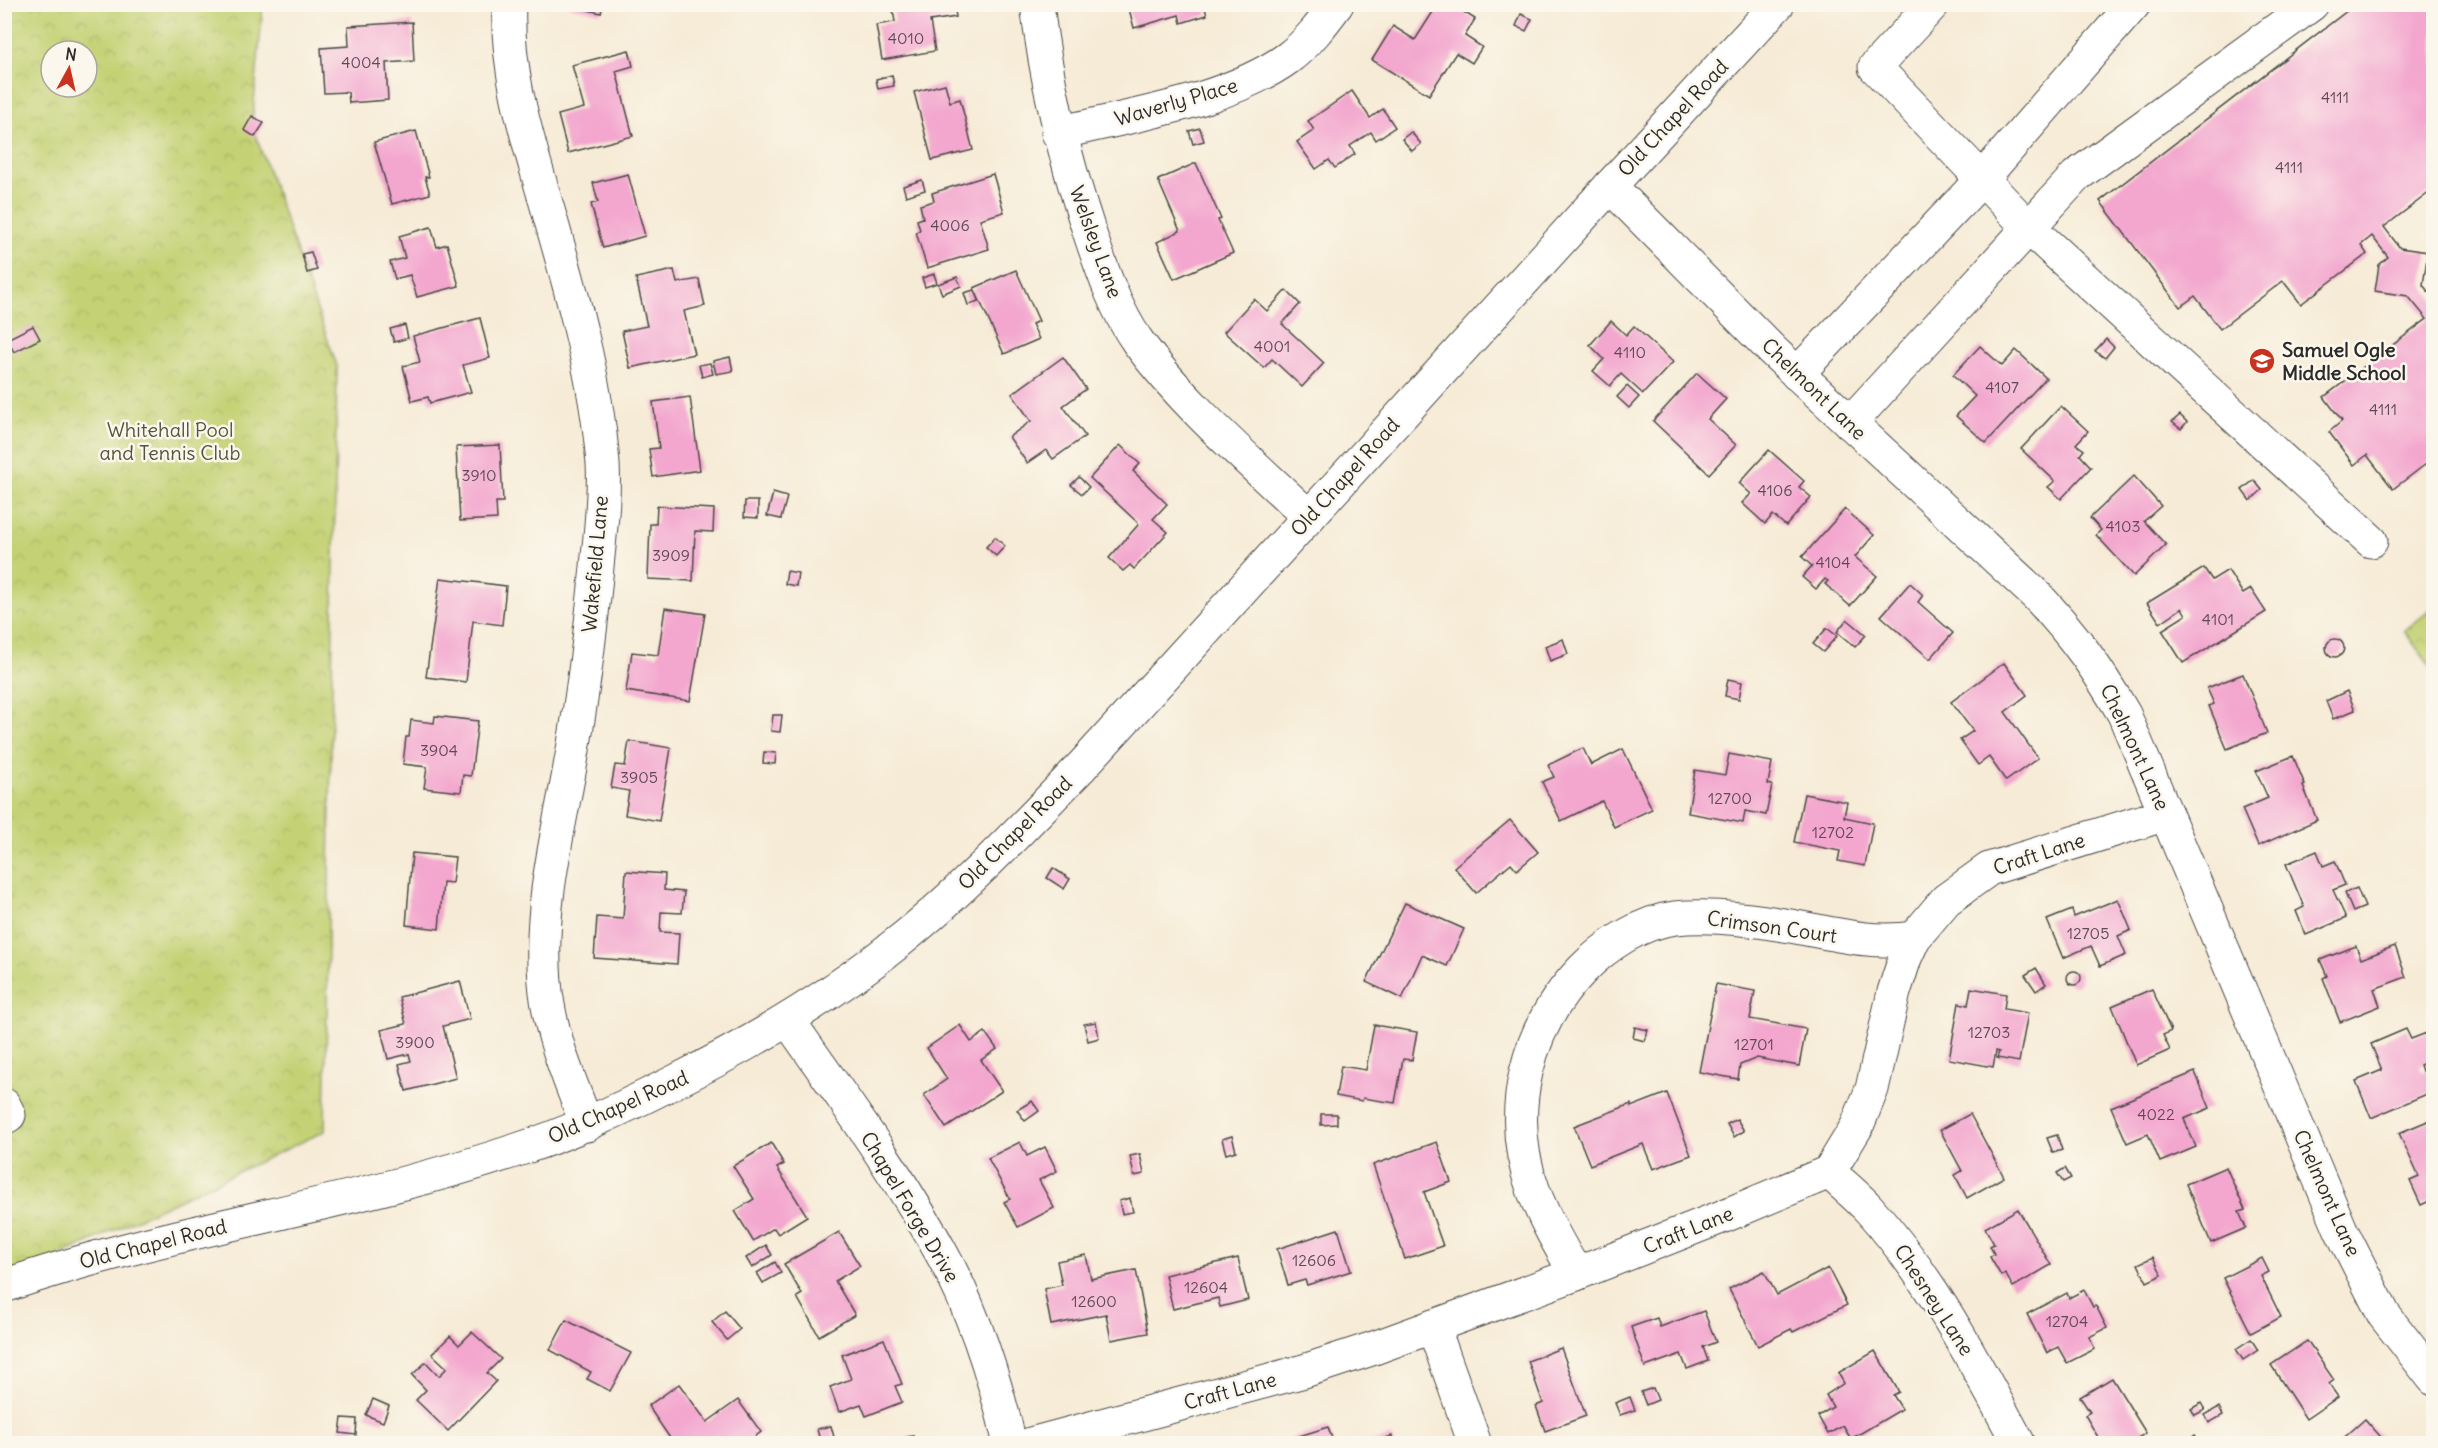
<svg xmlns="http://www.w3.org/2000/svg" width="2438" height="1448" viewBox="0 0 2438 1448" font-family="Delius,sans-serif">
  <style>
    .park { fill: url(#park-crowns); stroke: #787e50; stroke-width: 1.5; fill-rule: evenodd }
    .building { fill: #f3a6ce }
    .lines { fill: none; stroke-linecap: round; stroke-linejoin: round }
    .minor-casing { stroke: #494845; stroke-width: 35 }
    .minor { stroke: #fff; stroke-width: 33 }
    .labels { text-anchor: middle; stroke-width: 5; stroke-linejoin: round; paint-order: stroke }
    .number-label { font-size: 16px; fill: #5d4a54 }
    .street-label { font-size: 20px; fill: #2b2b2b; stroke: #fbf7ec }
    .poi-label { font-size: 20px; font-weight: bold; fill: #2b2b2b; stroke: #fbf7ec; text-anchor: start }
    .park-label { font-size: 20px; fill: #51553d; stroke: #fbf7ec }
  </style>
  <defs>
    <pattern id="park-crowns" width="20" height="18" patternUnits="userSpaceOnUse" patternTransform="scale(1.5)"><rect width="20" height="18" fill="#c4d274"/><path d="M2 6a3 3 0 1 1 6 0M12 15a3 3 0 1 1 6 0" fill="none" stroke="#a9b465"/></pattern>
  </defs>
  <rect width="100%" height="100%" fill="#fbf7ec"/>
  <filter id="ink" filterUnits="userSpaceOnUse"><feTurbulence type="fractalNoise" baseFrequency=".0167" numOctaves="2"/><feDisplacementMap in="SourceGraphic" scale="12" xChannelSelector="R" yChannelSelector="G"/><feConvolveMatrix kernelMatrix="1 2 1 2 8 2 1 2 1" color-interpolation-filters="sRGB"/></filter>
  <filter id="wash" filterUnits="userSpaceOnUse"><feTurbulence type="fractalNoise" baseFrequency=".008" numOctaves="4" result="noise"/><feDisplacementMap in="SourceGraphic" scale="24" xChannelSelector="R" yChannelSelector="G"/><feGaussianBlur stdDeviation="1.35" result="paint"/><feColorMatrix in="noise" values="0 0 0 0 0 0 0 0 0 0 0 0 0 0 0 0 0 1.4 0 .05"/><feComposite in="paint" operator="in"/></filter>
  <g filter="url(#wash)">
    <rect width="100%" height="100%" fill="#f6ebd6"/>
    <g class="park">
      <path d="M6 4 263 5 252 125 337 366 325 1131 5 1281V7ZM51 51H87V87H51Z"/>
      <path d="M2433 608V670L2404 631Z"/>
    </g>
    <g id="blocks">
      <g class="building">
        <path d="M561 4H603L601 13Z"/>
        <path d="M892 4H954L956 17 930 21 935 51 882 60 876 25 895 22Z"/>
        <path d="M1438 4H1451L1475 19 1465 36 1482 47 1472 63 1456 53 1429 95 1372 60 1393 26 1415 40Z"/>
        <path d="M2356 4H2434V189L2384 227 2400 248 2428 252 2423 285 2434 299V458L2393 489 2367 455 2354 465 2329 432 2342 421 2324 397 2427 319 2408 296 2375 291 2379 265 2388 257 2372 236 2361 245 2367 254 2301 304 2283 281 2220 329 2195 296 2180 307 2100 201Z"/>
        <path d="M1128 5H1204L1207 15 1181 23 1179 15 1134 28Z"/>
        <path d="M1521 14 1532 19 1526 31 1516 26Z"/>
        <path d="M412 22 414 61 386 63 388 100 349 103 348 92 324 93 321 48 349 46 348 26Z"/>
        <path d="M629 50 633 66 616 71 633 136 568 153 558 115 584 108 572 65Z"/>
        <path d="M892 75 894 86 878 89 876 79Z"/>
        <path d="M945 84 950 102 960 99 973 150 932 160 914 92Z"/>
        <path d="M1352 91 1370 118 1383 109 1395 127 1376 140 1371 132 1350 146 1355 154 1335 168 1329 160 1316 169 1297 142 1314 130 1308 121Z"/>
        <path d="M252 116 264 123 255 137 244 130Z"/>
        <path d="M1200 128 1204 141 1193 144 1189 131Z"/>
        <path d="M416 131 429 177H425L430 194 392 204 374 142Z"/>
        <path d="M1411 132 1421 144 1412 151 1402 139Z"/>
        <path d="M1196 163 1221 219 1218 220 1233 253 1174 279 1157 242 1180 231 1158 180Z"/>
        <path d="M628 174 645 236 603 248 591 204 598 202 593 183Z"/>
        <path d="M993 174 1004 212 980 219 989 249 927 268 916 232 920 230 917 220 923 218 920 205 934 201 932 193Z"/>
        <path d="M922 180 925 190 906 196 903 186Z"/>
        <path d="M431 227 437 247 447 244 459 286 417 297 410 275 395 279 390 262 405 258 399 236Z"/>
        <path d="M311 252 317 270 307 273 302 254Z"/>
        <path d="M674 270 677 283 699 279 705 306 684 311 694 354 630 368 622 331 647 326 636 278Z"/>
        <path d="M1016 270 1039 321 1032 324 1039 339 1004 354 974 288Z"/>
        <path d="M934 274 937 283 925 287 922 278Z"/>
        <path d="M957 277 961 286 942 294 938 284Z"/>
        <path d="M974 290 978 301 968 305 964 293Z"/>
        <path d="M1286 290 1300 304 1282 324 1324 363 1302 387 1272 359 1264 368 1224 332 1254 299 1267 311Z"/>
        <path d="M480 318 490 358 463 365 471 392 430 403 428 397 412 401 403 366 420 362 413 336Z"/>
        <path d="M1611 321 1626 335 1634 326 1673 362 1643 394 1621 374 1610 386 1593 371 1604 359 1590 345Z"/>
        <path d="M405 325 408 338 394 342 390 329Z"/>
        <path d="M33 326 40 339 14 352 7 339Z"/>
        <path d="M2106 339 2114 347 2105 358 2095 351Z"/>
        <path d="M1980 346 2002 366 2016 350 2046 378 1986 443 1956 416 1975 396 1953 375Z"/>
        <path d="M730 357 733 371 716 374 713 361Z"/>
        <path d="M1063 357 1086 389 1063 406 1085 436 1053 459 1046 450 1027 463 1009 437 1031 421 1012 394Z"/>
        <path d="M710 363 713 374 702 377 699 365Z"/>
        <path d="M1697 373 1726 399 1708 419 1736 445 1709 474 1653 421Z"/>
        <path d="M1627 386 1639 397 1629 408 1617 397Z"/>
        <path d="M690 397 700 470 653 477 649 449 659 448 653 402Z"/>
        <path d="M2061 406 2088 431 2076 444 2084 450 2080 455 2091 467 2061 499 2048 487 2055 481 2021 449Z"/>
        <path d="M2180 415 2187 422 2181 429 2172 422Z"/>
        <path d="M500 445 503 502H496L497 519 460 521 456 447Z"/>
        <path d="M1120 445 1140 464 1133 471 1167 504 1153 519 1168 532 1134 569 1130 565 1123 571 1109 558 1138 525V523L1090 478Z"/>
        <path d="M1769 450 1804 481 1799 487 1811 497 1786 526 1773 515 1765 524 1742 503 1751 494 1739 483Z"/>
        <path d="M2134 476 2161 506 2144 521 2166 545 2134 576 2096 535 2101 530 2090 518Z"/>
        <path d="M1079 477 1089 487 1082 494 1071 485Z"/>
        <path d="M2254 480 2262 490 2250 501 2242 490Z"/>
        <path d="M773 493 787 497 781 519 767 516Z"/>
        <path d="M745 501H758V518L744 517Z"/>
        <path d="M657 506 714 509 713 532 695 531 693 581 648 579 650 524H656Z"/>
        <path d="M1845 509 1874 535 1855 557 1877 576 1850 606 1825 584 1828 581 1825 579 1816 589 1802 577 1812 566 1802 557Z"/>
        <path d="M995 537 1005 546 996 556 986 547Z"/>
        <path d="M2204 568 2212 580 2228 570 2243 594 2251 589 2266 612 2183 663 2162 630 2186 615 2182 608 2160 623 2147 603Z"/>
        <path d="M787 571 798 573 796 586 785 584Z"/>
        <path d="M440 578 506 586 502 625 473 621 466 682 426 677Z"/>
        <path d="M1910 583 1923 595 1918 602 1953 633 1930 659 1881 616Z"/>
        <path d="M665 608 705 614 690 701 626 691 632 652 658 655Z"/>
        <path d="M1847 619 1866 635 1855 647 1837 632Z"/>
        <path d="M1827 628 1837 636 1823 652 1813 644Z"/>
        <path d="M1563 639 1568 654 1550 661 1545 646Z"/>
        <circle cx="2335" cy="648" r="9"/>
        <path d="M2004 663 2027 695 2005 712 2038 758 2006 781 1989 757 1978 765 1960 740 1973 731 1951 702Z"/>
        <path d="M2243 674 2267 733 2227 749 2209 706 2214 704 2207 688Z"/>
        <path d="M1728 679 1742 682 1739 699 1725 696Z"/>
        <path d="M2347 691 2355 710 2333 719 2326 701Z"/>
        <path d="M773 715H782L780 732 771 731Z"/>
        <path d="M435 716 478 721 471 776 463 775 461 792 424 788 427 767 403 764 406 737H409L411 720 434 723Z"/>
        <path d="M629 741 671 748 659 821 625 815 629 791 611 788 615 765 625 766Z"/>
        <path d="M1583 748 1591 765 1623 749 1652 809 1614 827 1602 801 1561 821 1542 782 1554 777 1548 765Z"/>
        <path d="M764 752 776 753 775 764 763 763Z"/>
        <path d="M1729 754 1772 762 1768 784 1772 785 1766 815 1745 811 1743 823 1688 813 1695 770 1725 775Z"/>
        <path d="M2293 756 2305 785 2303 786 2317 820 2258 846 2242 809 2268 798 2256 771Z"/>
        <path d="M1804 794 1847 802 1844 817 1873 823 1865 866 1838 861 1840 851 1794 842Z"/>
        <path d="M1510 820 1538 852 1517 870 1511 863 1476 893 1454 867Z"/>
        <path d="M2317 851 2323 866 2335 861 2345 885 2333 890 2346 918 2306 935 2296 911 2304 907 2286 864Z"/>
        <path d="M412 853 455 857 452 883 443 882 439 929 406 925Z"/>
        <path d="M1053 868 1070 879 1064 889 1047 878Z"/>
        <path d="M626 871 665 874 664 890 684 892 682 913 661 912 660 932 679 933 677 964 594 958 597 917 623 919Z"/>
        <path d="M2357 888 2365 907 2353 912 2345 893Z"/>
        <path d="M2118 899 2131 930 2118 936 2126 955 2100 966 2091 946 2063 958 2047 920 2072 910 2074 917Z"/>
        <path d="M1405 903 1464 929 1447 966 1422 955 1402 999 1366 982Z"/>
        <path d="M2356 946 2361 959 2395 946 2406 977 2374 989 2380 1006 2340 1022 2323 978 2327 976 2320 960Z"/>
        <path d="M2036 968 2046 984 2036 991 2025 975Z"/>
        <circle cx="2074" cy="978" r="7"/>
        <path d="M460 981 470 1019 443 1026 456 1078 406 1091 399 1064 411 1061 409 1054 388 1059 381 1030 406 1024 399 997Z"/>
        <path d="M1716 984 1755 991 1750 1019 1806 1029 1799 1066 1757 1058 1740 1065 1738 1079 1699 1072Z"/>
        <path d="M1971 988 2006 994 2004 1009 2028 1013 2019 1062 1997 1058 1999 1052 1996 1051 1993 1067 1949 1059 1959 1003 1968 1005Z"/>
        <path d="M2152 989 2171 1031 2163 1035 2170 1050 2136 1065 2112 1006Z"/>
        <path d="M1096 1022 1099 1038 1088 1041 1084 1024Z"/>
        <path d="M960 1025 971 1042 985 1032 997 1049 981 1060 1002 1091 946 1128 924 1095 947 1079 927 1048Z"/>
        <path d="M1374 1025 1417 1032 1412 1060 1403 1059 1395 1103 1363 1098 1362 1101 1336 1096 1341 1066 1366 1070Z"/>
        <path d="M1635 1027 1648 1030 1645 1041 1633 1038Z"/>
        <path d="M2406 1029 2411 1039 2434 1030V1059L2420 1065 2422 1071 2434 1066V1091L2371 1118 2356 1081 2382 1070 2371 1044Z"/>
        <path d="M2195 1072 2210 1108 2184 1119 2196 1147 2160 1162 2148 1134 2127 1143 2111 1107Z"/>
        <path d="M1667 1093 1691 1155 1653 1169 1643 1144 1590 1165 1574 1126 1631 1104V1107Z"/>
        <path d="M1032 1101 1039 1111 1025 1121 1017 1110Z"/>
        <path d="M1321 1114H1337V1124L1321 1125Z"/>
        <path d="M1970 1114 2004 1177 1967 1198 1955 1175 1962 1171 1940 1130Z"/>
        <path d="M1737 1119 1744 1131 1734 1137 1727 1124Z"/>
        <path d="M2430 1120 2434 1128V1199L2421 1205 2410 1181 2419 1177 2399 1133Z"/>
        <path d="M2057 1135 2062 1150 2053 1153 2047 1138Z"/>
        <path d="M1232 1136 1236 1151 1226 1154 1222 1139Z"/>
        <path d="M1020 1142 1027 1156 1045 1147 1057 1171 1039 1180 1054 1208 1018 1227 1004 1202 1010 1199 988 1158Z"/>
        <path d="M1437 1142 1451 1182 1424 1192 1443 1246 1405 1259 1373 1165Z"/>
        <path d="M771 1143 784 1164 777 1168 807 1216 778 1234 774 1228 753 1241 735 1211 754 1199 733 1166Z"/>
        <path d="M1140 1154 1144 1174 1134 1176 1130 1156Z"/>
        <path d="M2226 1167 2245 1210 2239 1212 2246 1228 2211 1243 2186 1184Z"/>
        <path d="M2065 1168 2071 1178 2063 1182 2057 1173Z"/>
        <path d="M1130 1198 1133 1212 1122 1214 1119 1201Z"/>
        <path d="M2018 1209 2051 1265 2013 1287 2005 1273 2001 1276 1990 1257 1994 1254 1990 1246 1994 1244 1985 1228Z"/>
        <path d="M1338 1229 1351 1271 1307 1285 1305 1280 1288 1285 1277 1249Z"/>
        <path d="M839 1232 860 1266 835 1281 855 1315 819 1336 797 1297 802 1294 784 1264Z"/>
        <path d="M766 1245 772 1255 752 1268 746 1258Z"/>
        <path d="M1086 1255 1091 1279 1136 1270 1148 1333 1111 1340 1106 1314 1051 1325 1044 1289 1062 1285 1057 1261Z"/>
        <path d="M2153 1257 2162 1275 2147 1282 2138 1264Z"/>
        <path d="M1238 1258 1248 1300 1220 1307 1218 1298 1173 1309 1165 1275Z"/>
        <path d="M2262 1258 2269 1272 2261 1276 2281 1317 2251 1333 2223 1278Z"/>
        <path d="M775 1262 781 1273 763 1283 757 1273Z"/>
        <path d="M1828 1268 1847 1305 1793 1332 1791 1329 1758 1346 1729 1289 1764 1271 1777 1295Z"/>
        <path d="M2084 1290 2093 1307 2096 1306 2107 1328 2089 1337 2095 1349 2067 1363 2058 1347 2047 1353 2027 1314 2067 1293 2069 1298Z"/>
        <path d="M725 1311 740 1329 727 1340 712 1322Z"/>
        <path d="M1704 1311 1716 1342 1703 1347 1708 1361 1687 1369 1681 1354 1645 1367 1631 1327 1657 1318 1660 1327Z"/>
        <path d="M566 1320 631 1353 610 1391 587 1379 591 1372 550 1350Z"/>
        <path d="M472 1332 501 1359 487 1373 496 1381 448 1431 416 1400 426 1390 412 1375 426 1362 439 1376 447 1368 432 1354 450 1336 459 1345Z"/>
        <path d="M884 1339 902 1384 895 1386 902 1402 866 1416 861 1404 839 1412 830 1387 851 1379 842 1355Z"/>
        <path d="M2251 1339 2258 1350 2243 1360 2236 1349Z"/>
        <path d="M2307 1341 2334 1380 2329 1384 2338 1397 2306 1419 2271 1365Z"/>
        <path d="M1561 1348 1586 1416 1545 1431 1536 1406 1543 1403 1528 1361Z"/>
        <path d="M1875 1351 1899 1392 1893 1395 1902 1409 1851 1439 1843 1426 1828 1434 1818 1416 1833 1407 1826 1395 1844 1383 1838 1373Z"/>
        <path d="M2112 1378 2146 1433 2128 1444H2102L2085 1415 2090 1412 2080 1397Z"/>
        <path d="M679 1384 707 1422 738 1400 761 1432 745 1444H674L648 1406Z"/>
        <path d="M1653 1388 1658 1400 1646 1405 1641 1392Z"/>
        <path d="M1630 1397 1635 1410 1620 1415 1615 1403Z"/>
        <path d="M373 1399 389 1406 383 1422 366 1415Z"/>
        <path d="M2201 1403 2205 1410 2195 1415 2191 1409Z"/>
        <path d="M2219 1407 2223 1415 2209 1423 2205 1415Z"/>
        <path d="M342 1418 357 1419 356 1435 340 1433Z"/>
        <path d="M2365 1419 2387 1444H2337Z"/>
        <path d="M831 1426 834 1437 820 1441 817 1429Z"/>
        <path d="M1328 1427 1334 1444H1292L1290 1439Z"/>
        <path d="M2195 1435 2201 1444H2183Z"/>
        <path d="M913 1436 914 1444H881V1442Z"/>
        <path d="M1392 1436 1394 1444H1370V1443Z"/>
      </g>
    </g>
  </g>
  <g filter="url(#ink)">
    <use href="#blocks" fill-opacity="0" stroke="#494845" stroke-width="1.5"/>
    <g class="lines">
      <g class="minor-casing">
        <g id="minor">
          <path d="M509 4C506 71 526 133 544 196 569 283 596 373 603 464 605 498 600 534 597 567 590 638 581 709 568 778 555 846 539 913 545 982 549 1032 569 1079 587 1125"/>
          <path d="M1037 4C1046 84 1065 159 1090 234 1102 270 1116 311 1138 342 1186 407 1250 461 1309 517"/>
          <path d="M1933 4 1875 67 2028 227 2371 541"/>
          <path d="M1058 133C1129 116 1229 101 1288 58 1307 44 1323 23 1337 4"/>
          <path d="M1610 186 1773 351 2037 596C2074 635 2097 668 2124 714L2341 1230 2384 1315 2434 1379"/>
          <path d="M1797 374 1982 179 2134 4"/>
          <path d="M1850 423 2076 176 2312 4"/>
          <path d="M788 1020C842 1097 898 1173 943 1256 975 1314 995 1379 1010 1444"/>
          <path d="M4 1105 9 1115 4 1118"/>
          <path d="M1829 1172C1842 1184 1857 1196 1869 1209 1932 1279 1975 1362 2019 1444"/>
          <path d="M1576 1274C1560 1246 1544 1219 1533 1189 1505 1112 1526 1028 1582 970 1605 946 1641 922 1675 918 1711 914 1749 919 1784 925 1830 932 1867 945 1914 938"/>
          <path d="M4 1286C173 1228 351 1206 520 1149 573 1132 623 1108 672 1083 751 1044 827 999 896 944 963 891 1023 827 1082 766L1610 186 1778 4"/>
          <path d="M1433 1326 1475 1444"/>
          <path d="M1031 1444 1304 1371 1374 1348 1576 1274 1724 1216 1829 1172 1857 1126 1872 1089 1894 992 1905 958 1914 938 1946 900 1989 869 2166 814"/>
        </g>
      </g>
      <use href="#minor" class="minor"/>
    </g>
  </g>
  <defs>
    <g id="school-disc" transform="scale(1.35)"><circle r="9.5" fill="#c8321e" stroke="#fbf7ec"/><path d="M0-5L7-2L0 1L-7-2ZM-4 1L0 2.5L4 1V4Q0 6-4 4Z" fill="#fff"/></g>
  </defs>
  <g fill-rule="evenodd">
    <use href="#school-disc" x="2262" y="361"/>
  </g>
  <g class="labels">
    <g class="number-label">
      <text x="906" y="44">4010</text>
      <text x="361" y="68">4004</text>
      <text x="2335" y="103">4111</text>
      <text x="2289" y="173">4111</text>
      <text x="950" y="231">4006</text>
      <text x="1272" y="352">4001</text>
      <text x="1630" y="358">4110</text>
      <text x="2002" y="393">4107</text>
      <text x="2383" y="415">4111</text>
      <text x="479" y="481">3910</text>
      <text x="1775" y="496">4106</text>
      <text x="2123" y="532">4103</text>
      <text x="671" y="561">3909</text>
      <text x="1833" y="568">4104</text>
      <text x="2218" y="625">4101</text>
      <text x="439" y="756">3904</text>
      <text x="639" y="783">3905</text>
      <text x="1730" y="804">12700</text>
      <text x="1833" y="838">12702</text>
      <text x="2088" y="939">12705</text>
      <text x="1989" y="1038">12703</text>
      <text x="415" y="1048">3900</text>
      <text x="1754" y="1050">12701</text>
      <text x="2156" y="1120">4022</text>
      <text x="1314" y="1266">12606</text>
      <text x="1206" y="1293">12604</text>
      <text x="1094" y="1307">12600</text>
      <text x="2067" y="1327">12704</text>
    </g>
    <g class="street-label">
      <text transform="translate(1176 102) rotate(-16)" y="7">Waverly Place</text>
      <text transform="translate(1673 118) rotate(-47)" y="7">Old Chapel Road</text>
      <text transform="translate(1096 242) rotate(70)" y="7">Welsley Lane</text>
      <text transform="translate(1814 389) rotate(44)" y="7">Chelmont Lane</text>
      <text transform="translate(1345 477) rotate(-48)" y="7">Old Chapel Road</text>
      <text transform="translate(595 564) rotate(-85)" y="7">Wakefield Lane</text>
      <text transform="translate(2135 747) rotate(65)" y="7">Chelmont Lane</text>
      <text transform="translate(1015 833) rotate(-45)" y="7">Old Chapel Road</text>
      <text transform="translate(2039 854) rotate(-18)" y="7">Craft Lane</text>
      <text transform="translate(1772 927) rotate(8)" y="7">Crimson Court</text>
      <text transform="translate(618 1107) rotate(-24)" y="7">Old Chapel Road</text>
      <text transform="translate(2327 1193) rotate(66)" y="7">Chelmont Lane</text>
      <text transform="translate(910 1207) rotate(59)" y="7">Chapel Forge Drive</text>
      <text transform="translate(1688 1230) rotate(-22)" y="7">Craft Lane</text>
      <text transform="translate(153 1244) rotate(-14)" y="7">Old Chapel Road</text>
      <text transform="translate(1934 1300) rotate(57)" y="7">Chesney Lane</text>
      <text transform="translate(1230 1391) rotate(-15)" y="7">Craft Lane</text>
    </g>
    <g class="poi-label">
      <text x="2282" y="357">Samuel Ogle<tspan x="2282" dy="23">Middle School</tspan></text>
    </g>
    <g class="park-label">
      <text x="170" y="437">Whitehall Pool<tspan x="170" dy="23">and Tennis Club</tspan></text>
    </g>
  </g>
  <rect width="2438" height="1448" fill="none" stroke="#fbf7ec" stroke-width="24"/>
  <g transform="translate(69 69) rotate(8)"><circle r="28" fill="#fbf7ec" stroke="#a8a59f" stroke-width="1.5"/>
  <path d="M0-4.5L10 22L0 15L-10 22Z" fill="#c8321e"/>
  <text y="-9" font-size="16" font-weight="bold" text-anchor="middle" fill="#2b2b2b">N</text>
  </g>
</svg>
